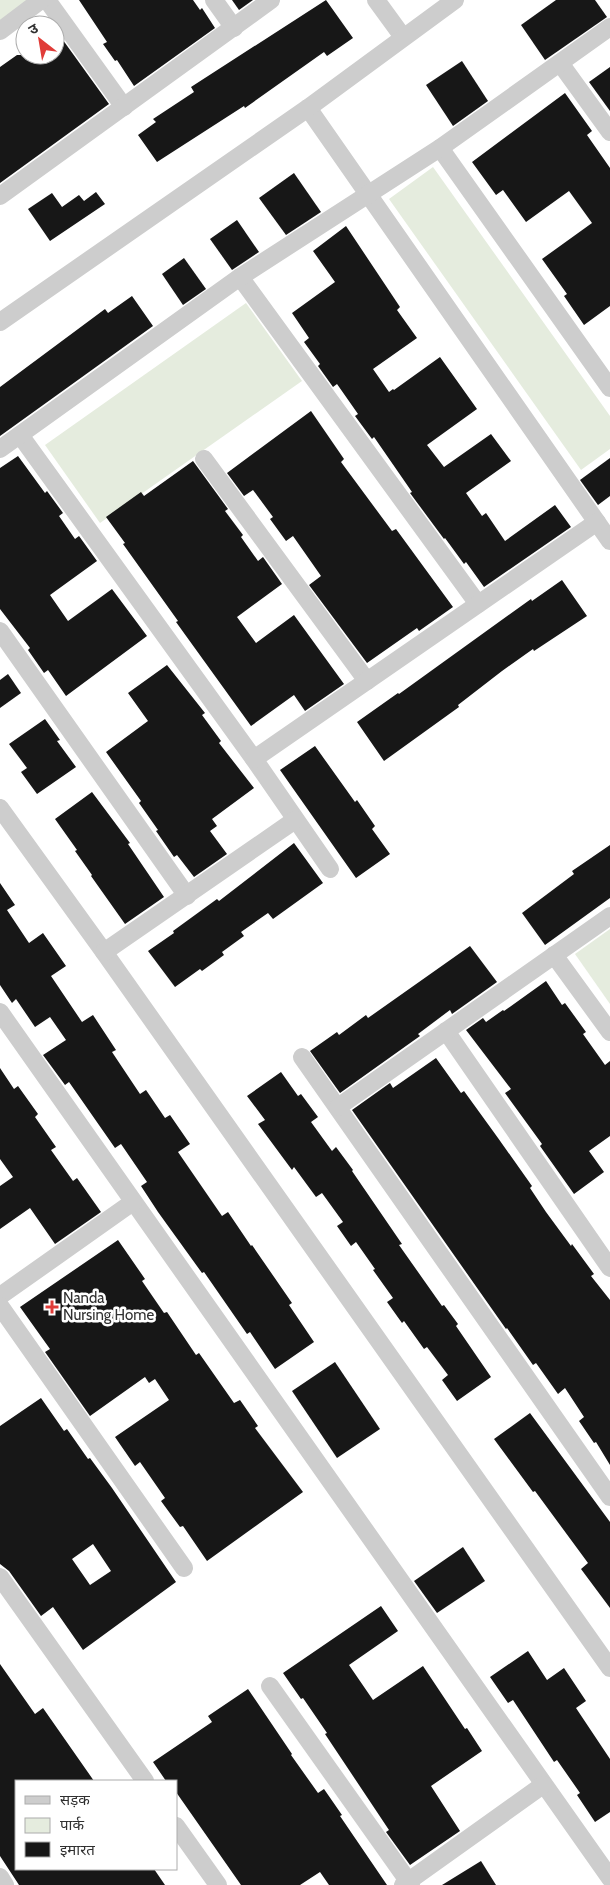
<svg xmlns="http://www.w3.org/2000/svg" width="610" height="1885" viewBox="0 0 610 1885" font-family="Cabin,'Noto Sans Devanagari',sans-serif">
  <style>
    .green { fill: #e5ecde }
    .building { fill: #171717; fill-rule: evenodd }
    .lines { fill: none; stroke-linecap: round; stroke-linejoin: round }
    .minor { stroke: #cdcdcd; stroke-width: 18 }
    .poi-dot { fill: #e03c38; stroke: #fff; stroke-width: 2 }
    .labels { text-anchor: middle; stroke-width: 5; stroke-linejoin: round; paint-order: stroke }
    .poi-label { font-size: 15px; fill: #303030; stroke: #fff; text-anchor: start }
  </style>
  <rect width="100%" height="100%" fill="#fff"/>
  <g class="green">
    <path d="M0 0H28L0 26Z"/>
    <path d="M433 167 610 416V449L581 470 389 199Z"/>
    <path d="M246 303 302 381 100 523 45 445Z"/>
    <path d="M610 929V1004L575 954Z"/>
  </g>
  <g class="building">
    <path d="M79 0H193L200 10 202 8 215 28 134 86 117 60 115 61 103 44 107 42Z"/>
    <path d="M232 0H253L239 10Z"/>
    <path d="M326 0 353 38 327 56 324 52 245 108 244 106 157 162 138 135 156 122 153 119 194 92 191 87Z"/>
    <path d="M556 0H595L607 17 545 60 521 25Z"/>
    <path d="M55 29 109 104 0 183V67L17 55H55Z"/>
    <path d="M462 61 488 101 453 126 426 85Z"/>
    <path d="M610 67V111L589 82Z"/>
    <path d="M565 93 592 131 587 135 610 168V306L584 325 564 296 567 294 542 259 592 223 569 191 526 222 503 190 496 195 472 162Z"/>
    <path d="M294 173 321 212 286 235 259 198Z"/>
    <path d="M96 192 105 204 50 241 28 209 52 193 62 207 79 195 84 201Z"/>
    <path d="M237 220 259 252 232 270 210 239Z"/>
    <path d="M346 226 400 307 397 310 417 338 373 369 389 392 393 389 394 390 440 357 477 409 427 445 444 467 491 434 511 461 466 493 482 516 486 513 505 541 555 505 571 527 484 587 466 562 464 564 445 538 444 539 410 493 412 492 374 437 372 439 355 416 358 414 337 384 333 387 318 366 320 364 304 342 309 338 292 313 335 282 313 251Z"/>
    <path d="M184 258 206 289 183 305 162 274Z"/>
    <path d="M132 296 153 326 0 436V387L105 309 108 313Z"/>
    <path d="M311 411 344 459 341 462 392 531 396 529 453 607 419 631 417 628 367 663 309 585 321 576 293 536 286 541 270 519 273 517 253 490 244 496 227 473Z"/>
    <path d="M18 456 45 493 47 491 63 513 59 516 75 539 79 536 97 561 50 595 68 621 112 589 147 636 66 696 48 670 44 673 28 650 30 648 0 609V468Z"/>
    <path d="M610 458V496L598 505 580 480Z"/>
    <path d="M193 461 228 509 225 511 243 535 241 537 258 561 263 557 282 584 237 617 256 643 294 615 344 684 305 711 294 695 251 726 176 622 178 621 123 544 125 543 106 517 141 492 144 496Z"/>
    <path d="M562 580 587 616 534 651 533 649 502 671 458 705 459 707 384 761 357 722 398 693 399 694 531 599 532 601Z"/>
    <path d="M167 665 205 713 202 715 221 741 219 743 254 788 212 819 217 826 210 831 227 854 194 877 177 855 174 857 156 831 158 830 139 803 141 801 106 752 148 721 128 693Z"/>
    <path d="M8 674 21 693 0 708V680Z"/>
    <path d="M45 719 60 740 57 741 76 767 37 794 21 772 27 768 9 744Z"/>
    <path d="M315 746 355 802 357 800 375 826 372 829 390 854 356 878 280 770Z"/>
    <path d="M92 792 130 843 128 844 164 897 125 924 91 876 92 875 75 851 77 850 55 819Z"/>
    <path d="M294 843 323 883 273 919 268 913 241 932 244 936 222 952 224 955 202 971 200 969 175 987 148 951 174 933 173 931 217 899 219 901Z"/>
    <path d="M610 845V898L545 945 522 913 574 874 572 871Z"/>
    <path d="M0 883 15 905 7 910 29 943 43 933 66 966 51 976 82 1022 93 1015 116 1050 112 1052 140 1094 146 1090 165 1118 170 1115 190 1144 178 1152 222 1216 228 1212 251 1246 252 1245 292 1303 289 1305 314 1342 275 1369 250 1332 247 1334 204 1272 202 1273 158 1212 141 1186 147 1182 121 1144 115 1148 69 1082 65 1085 43 1055 66 1040 50 1017 35 1027 16 999 12 1003 0 985Z"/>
    <path d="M470 946 497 982 452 1014 450 1010 418 1034 420 1036 340 1093 310 1051 337 1032 339 1035 366 1015 368 1018Z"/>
    <path d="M546 981 562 1005 565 1003 586 1032 583 1034 605 1065 610 1061V1136L589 1151 604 1172 574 1194 540 1146 542 1144 505 1093 511 1089 466 1030 483 1018 486 1022 503 1010 504 1011Z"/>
    <path d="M436 1058 461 1093 464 1091 498 1138 532 1186 530 1188 546 1212 571 1246 572 1244 594 1274 591 1276 610 1300V1465L596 1442 594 1443 579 1421 584 1417 565 1388 558 1394 536 1363 533 1365 507 1328 506 1329 352 1110 390 1083 393 1088Z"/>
    <path d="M0 1068 14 1089 18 1086 38 1114 35 1117 56 1147 51 1150 73 1181 77 1178 101 1212 55 1244 30 1208 0 1229V1186L13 1177 0 1159Z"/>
    <path d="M281 1072 298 1096 301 1094 318 1117 311 1122 332 1151 336 1147 353 1170 352 1171 402 1244 399 1245 442 1306 444 1305 458 1324 456 1326 491 1377 457 1401 442 1380 448 1375 427 1347 424 1349 404 1321 402 1323 387 1302 393 1298 373 1270 375 1269 356 1242 351 1246 337 1226 343 1222 322 1193 316 1197 294 1167 292 1170 258 1124 265 1120 247 1096Z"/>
    <path d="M118 1240 145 1279 142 1281 164 1313 167 1312 196 1355 199 1353 234 1403 240 1400 258 1426 255 1428 303 1492 207 1561 183 1526 180 1527 161 1501 165 1498 140 1462 135 1466 115 1437 169 1400 155 1379 149 1383 145 1377 90 1416 45 1352 50 1349 20 1307Z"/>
    <path d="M335 1362 380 1429 337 1458 292 1391Z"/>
    <path d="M41 1398 64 1431 67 1429 88 1459 90 1458 112 1488 176 1582 83 1650 53 1607 41 1616 9 1571 0 1564V1426ZM93 1544 111 1571 90 1585 72 1559Z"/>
    <path d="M530 1413 610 1522V1608L581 1569 588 1563 535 1491 533 1492 494 1439Z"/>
    <path d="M463 1547 485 1581 437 1613 414 1581Z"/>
    <path d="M381 1606 398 1631 349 1665 373 1700 423 1666 465 1729 467 1728 482 1751 431 1786 460 1831 410 1865 386 1832 389 1830 325 1734 327 1733 303 1698 301 1699 283 1673Z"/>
    <path d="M528 1651 547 1680 564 1668 586 1701 576 1708 610 1759V1812L595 1822 577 1795 580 1793 557 1760 554 1762 513 1700 508 1703 490 1677Z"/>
    <path d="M0 1664 35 1714 43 1708 94 1781H16V1869H154L165 1885H19L0 1856Z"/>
    <path d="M248 1689 292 1754 291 1755 318 1793 324 1789 342 1815 340 1816 387 1885H329L320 1872 300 1885H241L176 1792V1781H166L153 1762 212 1722 208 1716Z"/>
    <path d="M481 1861 496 1885H442Z"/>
  </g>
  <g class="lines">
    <g class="minor">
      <path d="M47 0 124 107"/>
      <path d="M214 0 234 28"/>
      <path d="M376 0 403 37"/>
      <path d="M0 31 41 0"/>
      <path d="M560 63 610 132"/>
      <path d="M308 108 610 541"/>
      <path d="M440 148 610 388"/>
      <path d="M0 196 271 0"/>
      <path d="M240 277 478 604"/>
      <path d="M0 322 308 108 455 0"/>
      <path d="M20 435 254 759 330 869"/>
      <path d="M0 449 240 277 440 148 610 27"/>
      <path d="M204 459 367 681"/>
      <path d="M0 631 187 896"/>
      <path d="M254 759 597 522"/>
      <path d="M0 808 104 952 610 1668"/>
      <path d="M104 952 295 820"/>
      <path d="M554 955 610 1032"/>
      <path d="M0 1012 610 1878"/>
      <path d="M446 1031 610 1268"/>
      <path d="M302 1057 610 1497"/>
      <path d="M338 1107 610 916"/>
      <path d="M0 1296 133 1202"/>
      <path d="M0 1306 184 1568"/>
      <path d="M0 1577 145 1781"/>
      <path d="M270 1686 411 1885"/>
      <path d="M176 1826 218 1885"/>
      <path d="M0 1877 5 1885"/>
      <path d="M403 1885 543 1785"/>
    </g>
  </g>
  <path class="poi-dot" d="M49.5 1299.5h5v5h5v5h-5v5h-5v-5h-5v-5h5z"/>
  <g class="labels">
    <g class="poi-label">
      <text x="63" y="1303">Nanda<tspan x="63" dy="17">Nursing Home</tspan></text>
    </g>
  </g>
  <rect x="15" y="1780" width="162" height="90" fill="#ffffff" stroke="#acacac"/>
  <rect x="25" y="1796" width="25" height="8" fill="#cdcdcd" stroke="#acacac"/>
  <text x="60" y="1805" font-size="15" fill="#303030">सड़क</text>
  <rect x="25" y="1818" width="25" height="15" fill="#e5ecde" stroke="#acacac"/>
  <text x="60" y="1830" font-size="15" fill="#303030">पार्क</text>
  <rect x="25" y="1842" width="25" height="15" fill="#171717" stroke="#acacac"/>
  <text x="60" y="1855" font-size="15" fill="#303030">इमारत</text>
  <g transform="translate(40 40) rotate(329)"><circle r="24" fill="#ffffff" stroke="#acacac"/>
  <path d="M0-4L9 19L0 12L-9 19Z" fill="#e03c38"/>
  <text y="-8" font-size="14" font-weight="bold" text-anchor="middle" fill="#303030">उ</text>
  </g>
</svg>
